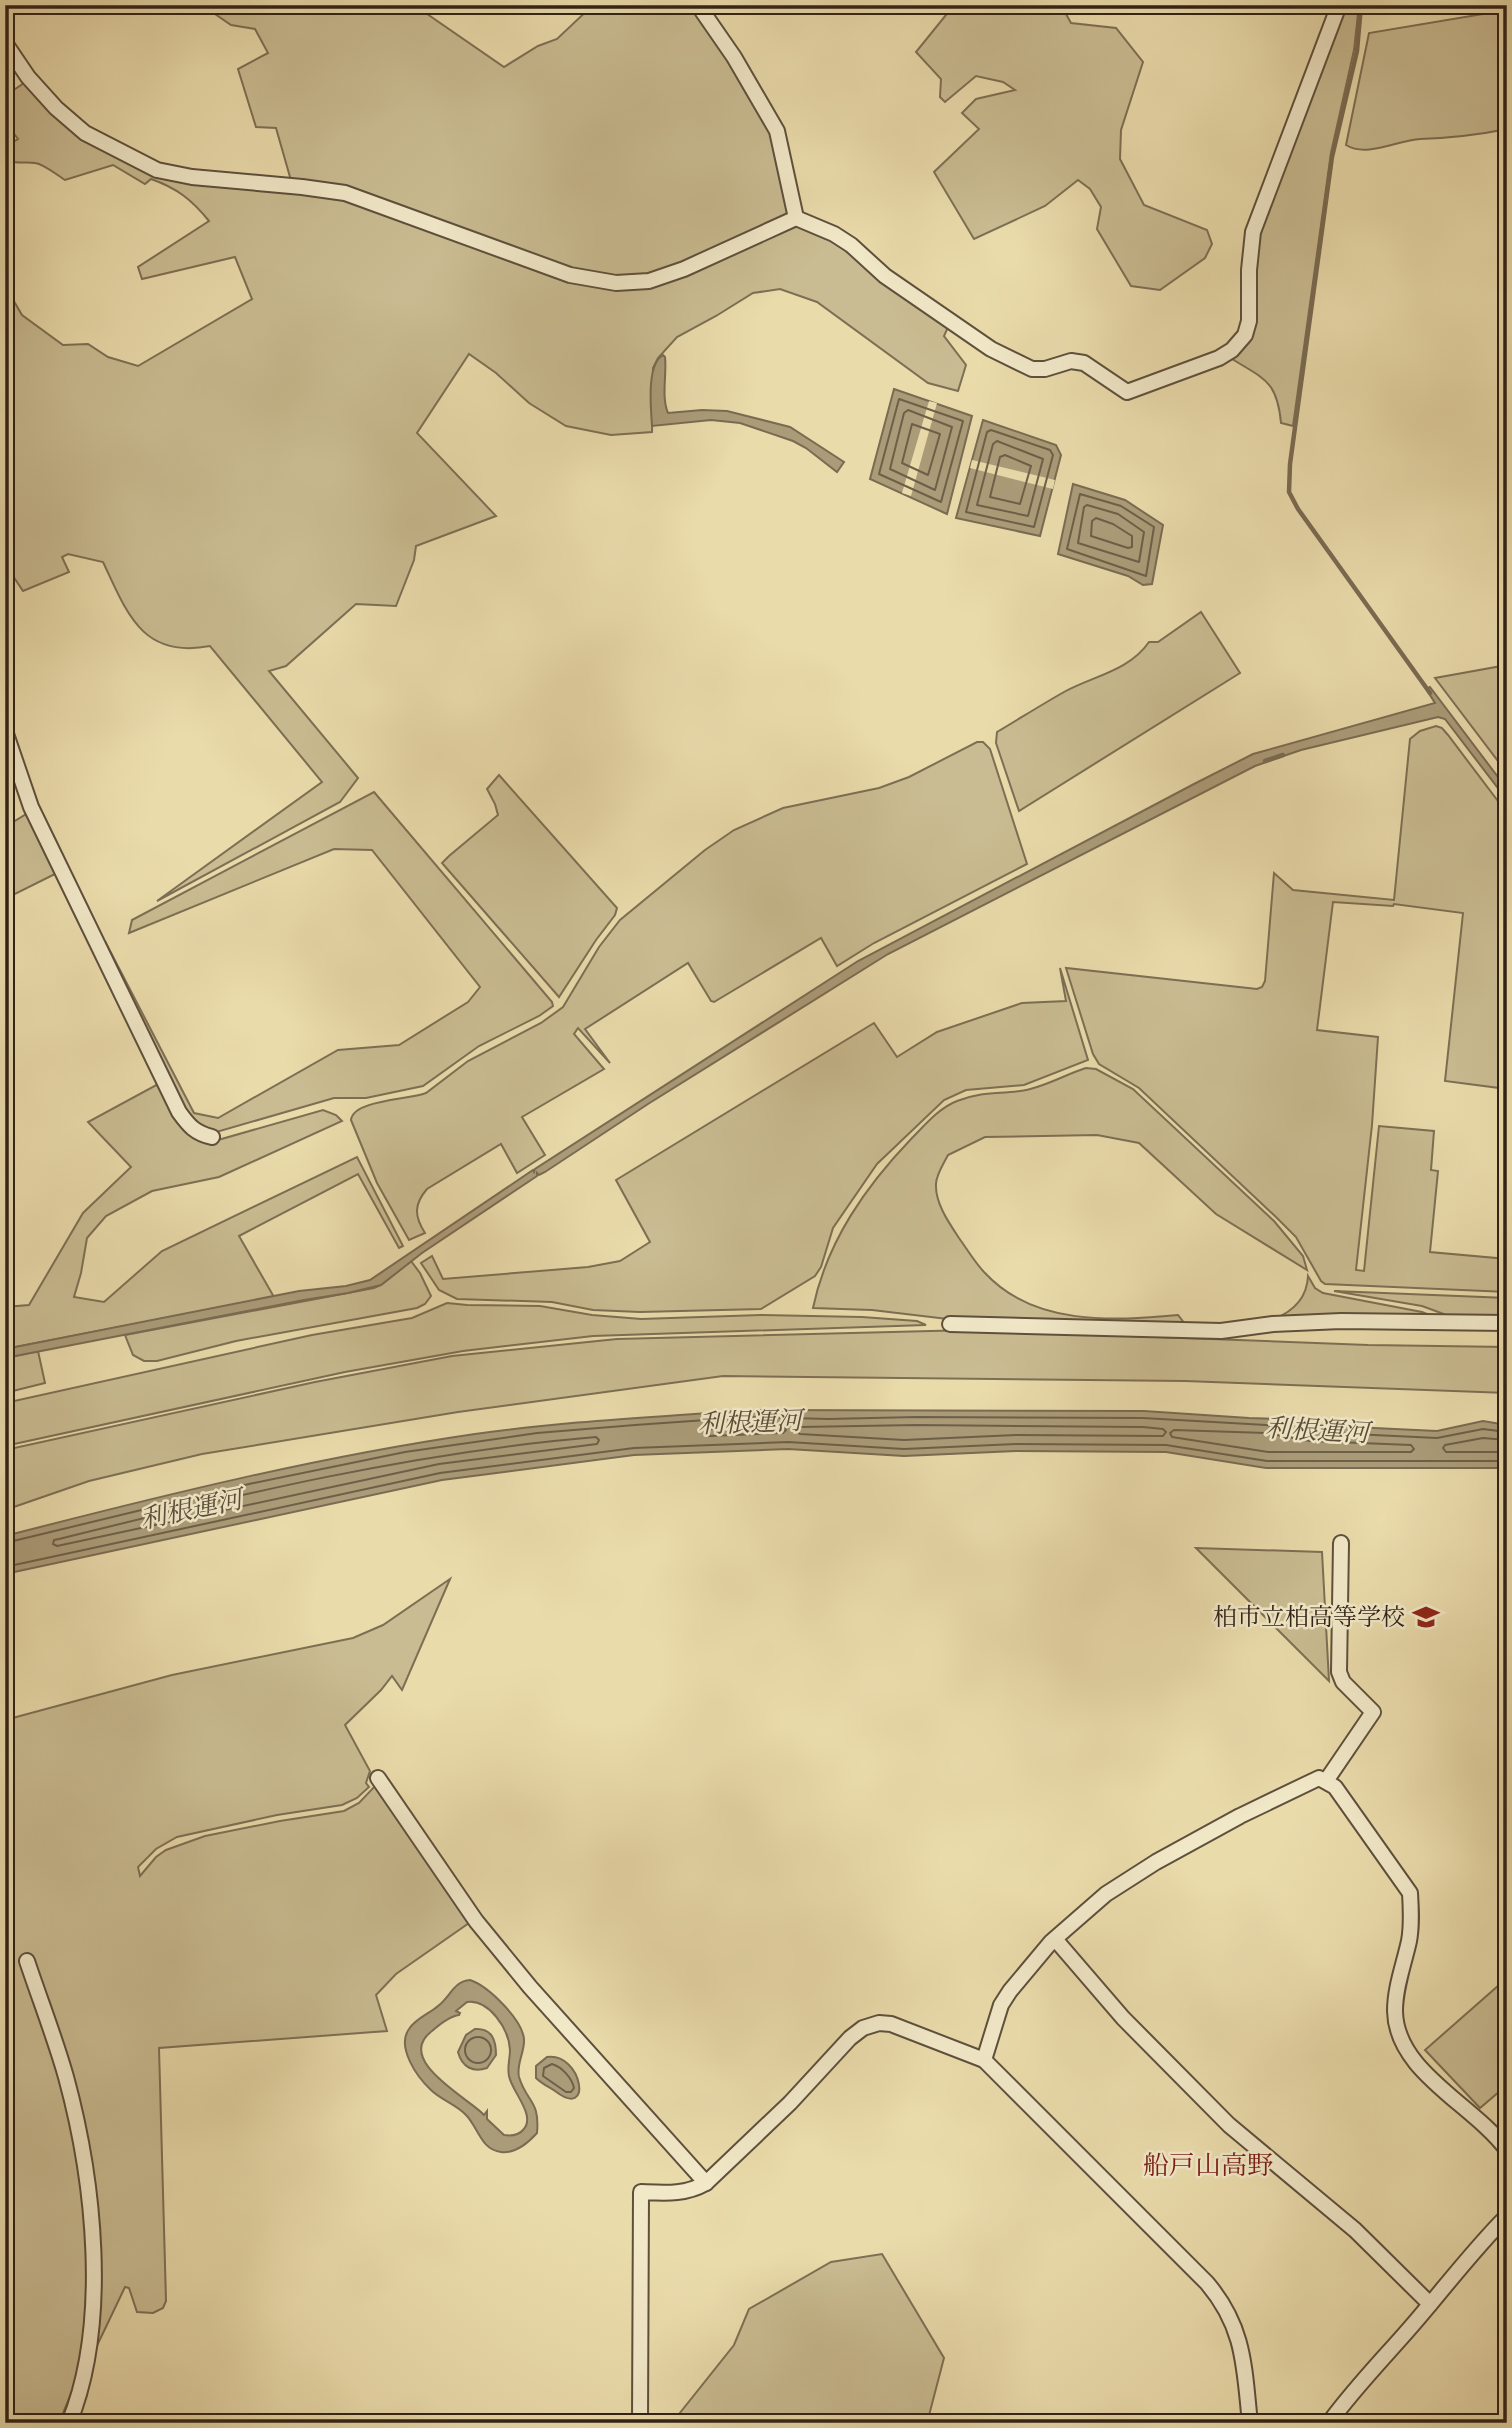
<svg xmlns="http://www.w3.org/2000/svg" width="1512" height="2428" viewBox="0 0 1512 2428" font-family="'IM FELL DW Pica','Noto Serif JP',serif">
  <style>
    .green { fill: #cabc92; stroke: #7d6f54; stroke-width: 2 }
    .water { fill: #ab9c79; stroke: #7a6b52; stroke-width: 2; fill-rule: evenodd }
    .pier { fill: #eadbab }
    .lines { fill: none; stroke-linecap: round; stroke-linejoin: round }
    .shore { stroke: #6e5f48; stroke-width: 2 }
    .stream { stroke: #7a6b52; stroke-width: 4.5 }
    .street-casing { stroke: #5e503c; stroke-width: 18 }
    .street { stroke: #f1e8c8; stroke-width: 14 }
    .labels { text-anchor: middle; stroke-width: 5; stroke-linejoin: round; paint-order: stroke }
    .poi-label { font-size: 24px; fill: #302217; stroke: #f1e8c8; text-anchor: end }
    .water-label { font-size: 26px; font-style: italic; fill: #5b4d39; stroke: #f1e8c8 }
    .neighbourhood-label { font-size: 26px; fill: #7a1f14; stroke: #f1e8c8 }
  </style>
  <rect width="100%" height="100%" fill="#eadbab"/>
  <filter id="stains"><feTurbulence type="fractalNoise" baseFrequency=".00286" numOctaves="4"/><feColorMatrix values="0 0 0 0 .2 0 0 0 0 .09 0 0 0 0 .02 0 0 0 .5 -.17"/></filter>
  <radialGradient id="worn" r=".72"><stop offset=".6" stop-color="#630" stop-opacity="0"/><stop offset="1" stop-color="#630" stop-opacity=".3"/></radialGradient>
  <g class="green">
    <path d="M202 5H414L504 67 538 46 557 39 593 5H694L771 117 792 217 654 276 593 278 455 233 292 184 276 128 256 127 238 69 268 53 255 29 231 25Z"/>
    <path d="M954 5H994L996 9 1000 5H1061L1071 23 1116 28 1143 62 1121 130 1120 159 1144 205 1207 230 1212 244 1205 258 1160 290 1131 286 1097 229 1101 207 1090 189 1078 180 1045 206 974 239 934 172 979 129 962 113 976 99 1015 90 1003 82 976 76 945 102 940 97 941 79 916 52Z"/>
    <path d="M1343 5H1359L1354 50 1331 153 1293 426 1281 423C1277 379 1263 379 1229 357L1245 340 1255 242Z"/>
    <path d="M1507 10V129C1478 135 1450 138 1420 139 1398 140 1367 158 1346 145L1369 33Z"/>
    <path d="M27 81 128 161 345 197 488 251 635 284 795 221 823 233 949 325 944 336 966 365 958 391 928 383 817 302 780 289 753 293 716 316 677 337 658 358 653 368 652 432 611 435 566 426 529 403 496 373 469 354 417 433 496 516 416 546 414 560 396 606 356 604 286 666 269 671 358 778 340 802 157 901 322 782 210 646C142 659 127 613 103 562L68 554 62 557 69 572 23 591 5 564V286L22 315 63 345 88 344 108 357 138 366 252 299 235 257 142 279 138 267 209 221C192 200 177 188 151 179L145 184 113 165 65 180C57 175 44 164 35 163 21 161 5 168 5 147L18 139 5 122V96Z"/>
    <path d="M1201 612 1240 673 1019 811 996 743 997 732C1019 719 1041 705 1064 692 1093 676 1129 671 1149 642H1158Z"/>
    <path d="M1507 665V773L1435 678Z"/>
    <path d="M1436 726 1442 728 1448 735 1507 813V1089L1445 1081 1463 913 1394 904 1393 906 1333 902 1317 1030 1378 1037 1372 1125 1356 1270 1364 1271 1379 1126 1434 1131 1431 1170 1438 1171 1430 1252 1507 1259V1292L1325 1284 1321 1281 1296 1237 1277 1218 1139 1088 1099 1064 1093 1054 1066 968 1257 989 1262 987 1265 981 1274 873 1293 890 1394 900 1410 739 1420 731Z"/>
    <path d="M977 742H983L990 749 1027 864 874 943 837 966 821 938 714 1002 711 1001 688 963 585 1029 610 1063 578 1028 574 1034 604 1069 522 1117 545 1155 517 1173 501 1144 427 1189C414 1204 414 1216 425 1233L409 1240 377 1183 351 1120C353 1100 408 1100 426 1093L468 1061 541 1023 563 1007 599 947 620 920 705 850 734 830 783 808 879 788 909 777Z"/>
    <path d="M499 775 617 908 615 915 596 940 559 997 442 863 449 856 498 815 495 804 487 789Z"/>
    <path d="M374 792 552 1002 553 1006 539 1016 479 1046 423 1086 366 1098H334L213 1133 199 1129 179 1102 103 948 106 943 194 1113 218 1118 338 1050 399 1045 468 1002 480 987 372 850 334 849 129 933 132 920Z"/>
    <path d="M28 813 57 873 5 899V827Z"/>
    <path d="M1060 968 1088 1060 1024 1085 966 1090 944 1100 877 1164 833 1228 821 1267 815 1276 761 1309 640 1312 593 1310 552 1302 457 1299 439 1290 421 1263 432 1256 443 1279 588 1267 620 1261 650 1242 616 1180 874 1023 897 1057 937 1032 1022 1003 1066 1001Z"/>
    <path d="M1086 1068 1096 1069 1133 1089 1274 1221 1303 1256 1307 1270 1216 1214 1139 1143 1097 1135 985 1137 948 1155C944 1163 936 1175 936 1184 935 1203 949 1223 959 1238 967 1249 975 1263 985 1273 1034 1326 1113 1321 1178 1315L1185 1324 956 1320 872 1310 813 1308C827 1241 866 1186 912 1138 925 1125 939 1108 957 1101 978 1092 998 1094 1020 1091 1041 1089 1066 1074 1086 1068Z"/>
    <path d="M160 1083 211 1142 323 1110 336 1115 342 1121 219 1177 152 1191 106 1216 87 1238 81 1273 74 1297 104 1302 162 1251 357 1157 403 1246 399 1248 358 1174 239 1236 274 1297 5 1349V1307L29 1305 83 1213 131 1167 88 1122Z"/>
    <path d="M411 1261 420 1273 431 1296 425 1304 417 1308 236 1341 157 1361H144L133 1355 125 1335 374 1288 381 1285Z"/>
    <path d="M1308 1276 1315 1288 1323 1293 1422 1312 1435 1317 1274 1319C1294 1311 1307 1298 1308 1276Z"/>
    <path d="M1334 1291 1507 1298V1320L1449 1316 1422 1306Z"/>
    <path d="M447 1303 467 1305 540 1306 592 1315 641 1319 761 1315 862 1317 917 1321 926 1325 593 1336 463 1351 345 1372 5 1446V1403L312 1335 412 1318Z"/>
    <path d="M971 1330 1368 1345 1507 1347V1393L1185 1381 723 1376 458 1412 202 1454 89 1481 5 1510V1450L315 1382 452 1356 617 1339Z"/>
    <path d="M38 1351 45 1383 5 1393V1358Z"/>
    <path d="M1196 1548 1322 1552 1329 1681Z"/>
    <path d="M450 1579 402 1690 392 1676 381 1690 345 1725 370 1771 366 1783 369 1787 357 1798 342 1805 277 1815 177 1837 156 1849 138 1867 140 1876 156 1857 166 1850 205 1836 280 1821 344 1811 359 1803 376 1785 469 1923 396 1974 376 1995 387 2031 159 2048 166 2301 163 2308 153 2313 137 2312 129 2288 125 2287 94 2352 83 2351 73 2389 59 2423H5V1720L172 1675 353 1638 383 1625Z"/>
    <path d="M1507 1978V2085L1480 2108 1425 2050Z"/>
    <path d="M882 2254 944 2358 927 2423H665L679 2414 734 2345 749 2309 831 2262Z"/>
  </g>
  <g class="water">
    <path d="M663 355 665 357C667 374 661 397 668 413L702 410 727 411 790 427 844 462 837 472 806 448 793 441 740 423 711 420 652 426C651 408 646 365 663 355Z"/>
    <path d="M894 389 972 416 947 514 870 479Z"/>
    <path d="M983 420 1056 445 1061 455 1040 536 956 518Z"/>
    <path d="M1073 484 1125 500 1163 525 1152 584 1143 585 1128 576 1058 554Z"/>
    <path d="M1430 687 1507 789V800L1445 719 1438 717 1301 750 1255 766 888 954 648 1104 545 1172 539 1175 537 1173V1176L422 1253 381 1285 348 1293 304 1300 5 1358V1349L299 1291 346 1286 370 1280 533 1170 534 1172 535 1169 858 961 1194 784 1253 754 1435 703 1426 689Z"/>
    <path d="M749 1410 1144 1411 1249 1418 1282 1419 1311 1425 1437 1431 1483 1421 1507 1425V1468H1266L1166 1452 1016 1451 904 1456 788 1449 634 1455 442 1480 5 1574V1536C160 1496 317 1457 475 1434 566 1421 658 1417 749 1410Z"/>
    <path d="M470 1980C488 1986 522 2019 524 2039 525 2052 516 2064 519 2077 527 2103 540 2100 537 2133 528 2143 516 2154 501 2152 481 2150 478 2127 466 2115 456 2104 441 2100 431 2090 417 2077 396 2047 409 2029 416 2018 429 2014 438 2006 450 1997 454 1981 470 1980ZM467 2002C489 1999 509 2029 510 2050 510 2059 507 2067 509 2076 512 2092 537 2116 523 2130 518 2136 511 2136 504 2135L487 2119V2111L484 2115C470 2099 393 2060 432 2031 440 2024 450 2016 459 2015L460 2013 456 2011Z"/>
    <path d="M475 2029C492 2028 496 2040 496 2055L487 2068C473 2073 462 2067 458 2052L466 2035Z"/>
    <path d="M547 2057C582 2052 594 2121 555 2091 549 2087 542 2084 536 2078V2066Z"/>
  </g>
  <g class="pier">
    <path d="M929 401 937 403 911 496 902 493Z"/>
    <path d="M972 460 1055 480 1053 489 970 468Z"/>
  </g>
  <g class="lines">
    <g class="shore">
      <path d="M899 399 963 421 941 502 879 474Z"/>
      <path d="M908 410 952 427 935 490 890 469 904 413Z"/>
      <path d="M912 424 940 434 928 475 902 463Z"/>
      <path d="M991 430 1050 450 1053 455 1034 527 966 512 987 432Z"/>
      <path d="M997 441 1043 459 1028 516 977 505 993 444Z"/>
      <path d="M1005 455 1031 466 1020 504 990 497 1000 457Z"/>
      <path d="M1080 494 1121 506 1154 527 1146 576 1067 549Z"/>
      <path d="M1087 505 1118 514 1144 532 1139 562 1078 543 1084 507Z"/>
      <path d="M1096 518 1113 524 1132 536V547L1128 548 1091 536 1092 521Z"/>
      <path d="M917 1425 1143 1427 1163 1429 1166 1432 1163 1436 1016 1435 904 1440 800 1434 796 1431 800 1427Z"/>
      <path d="M750 1426H783L786 1430 783 1433 709 1436 706 1434 708 1429Z"/>
      <path d="M1174 1430 1266 1433 1310 1441 1411 1445 1414 1449 1411 1452H1268L1172 1437 1170 1433Z"/>
      <path d="M596 1437 599 1440 597 1444 439 1464 57 1546 53 1544 54 1540 59 1539C236 1495 414 1452 596 1437Z"/>
      <path d="M1507 1440 1483 1438 1445 1445 1443 1448 1446 1452H1507"/>
      <path d="M5 1543 249 1484 405 1452 537 1433 635 1425 749 1417 828 1419 917 1417 1143 1418 1266 1425 1311 1432 1437 1438 1483 1429 1507 1432"/>
      <path d="M5 1567 440 1473 634 1448 788 1442 904 1449 1016 1444 1166 1445 1267 1461H1507"/>
      <circle cx="478" cy="2050" r="13"/>
      <path d="M552 2064C562 2067 572 2078 574 2088L571 2092H566L543 2076 544 2068Z"/>
    </g>
    <g class="stream">
      <path d="M1361 5 1357 51 1332 157 1290 464 1289 492 1298 509 1430 693"/>
      <path d="M1265 761 1283 755"/>
    </g>
    <g class="street-casing">
      <g id="street">
        <path d="M698 5 734 57 777 131 796 218"/>
        <path d="M5 43 28 77 56 108 85 133 157 170 192 177 302 187 345 193 570 275 616 283 649 281 684 269 796 218 834 234 851 245 885 276 991 349 1032 369H1045L1071 361 1084 363 1127 392 1219 358 1232 350 1245 335 1249 321V270L1253 232 1339 5"/>
        <path d="M5 731 31 807 179 1112C189 1126 195 1133 212 1137"/>
        <path d="M950 1324 1221 1331 1273 1324 1341 1321 1507 1323"/>
        <path d="M378 1778 476 1921 530 1987 706 2183"/>
        <path d="M1326 1781 1373 1712 1343 1682 1339 1672 1341 1543"/>
        <path d="M1055 1939 1123 2018 1229 2125 1355 2230 1430 2304"/>
        <path d="M27 1961C40 2000 55 2038 66 2077 94 2180 110 2323 69 2423"/>
        <path d="M984 2060 1001 2005 1010 1991 1051 1942 1106 1894 1156 1862 1240 1816 1319 1778 1335 1787 1410 1893C1411 1909 1412 1925 1409 1941 1404 1964 1395 1987 1395 2011 1396 2072 1473 2104 1507 2150"/>
        <path d="M640 2423 641 2192C665 2193 685 2195 706 2183L790 2103 850 2038 863 2028 879 2023 891 2024 984 2060 1207 2283C1245 2328 1244 2367 1250 2423"/>
        <path d="M1329 2423C1355 2387 1387 2355 1416 2321 1446 2286 1474 2249 1507 2216"/>
      </g>
    </g>
    <use href="#street" class="street"/>
  </g>
  <defs>
    <g id="school-bare" transform="scale(2.1)"><path d="M0-5L7-2L0 1L-7-2ZM-4 1L0 2.5L4 1V4Q0 6-4 4Z" fill="#8f2418" stroke="#f1e8c8" stroke-width="2.5" paint-order="stroke"/></g>
  </defs>
  <g fill-rule="evenodd">
    <use href="#school-bare" x="1426" y="1617"/>
  </g>
  <g class="labels">
    <g class="poi-label">
      <text x="1405" y="1625">柏市立柏高等学校</text>
    </g>
    <g class="water-label">
      <text transform="translate(750 1422) rotate(-2)" y="9">利根運河</text>
      <text transform="translate(1317 1430) rotate(3)" y="9">利根運河</text>
      <text transform="translate(191 1509) rotate(-12)" y="9">利根運河</text>
    </g>
    <g class="neighbourhood-label">
      <text x="1208" y="2174">船戸山高野</text>
    </g>
  </g>
  <rect width="1512" height="2428" fill="none" stroke="#eadbab" stroke-width="28"/>
  <rect x="7" y="7" width="1498" height="2414" fill="none" stroke="#302217" stroke-width="3.5"/>
  <rect x="14" y="14" width="1484" height="2400" fill="none" stroke="#302217" stroke-width="2"/>
  <rect width="100%" height="100%" filter="url(#stains)"/>
  <rect width="100%" height="100%" fill="url(#worn)"/>
</svg>
